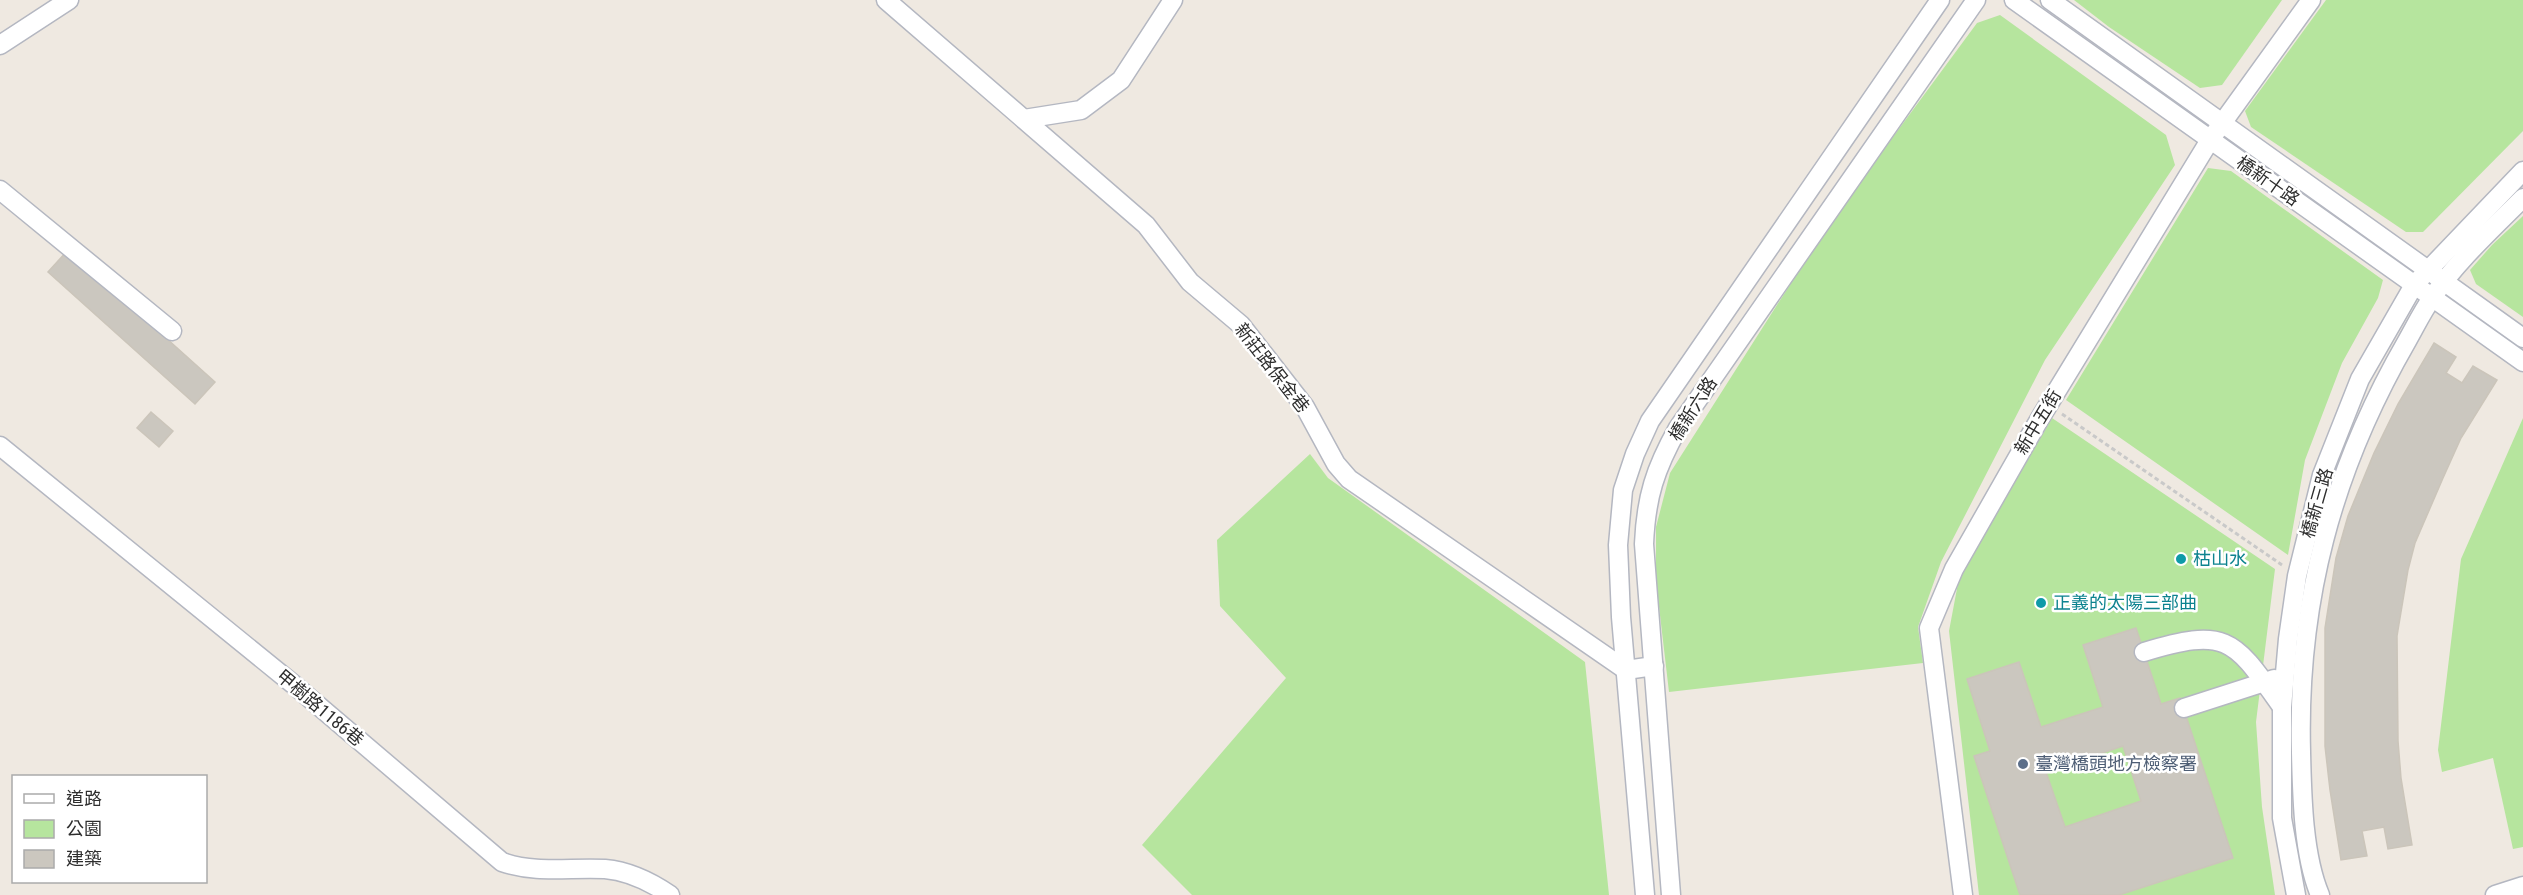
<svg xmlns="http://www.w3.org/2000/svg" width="2523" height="895" viewBox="0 0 2523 895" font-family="'Roboto Condensed','Noto Sans TC',sans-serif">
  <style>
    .green { fill: #b6e59e }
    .building { fill: #cbc7bf; stroke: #cbc5ba; stroke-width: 1.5; fill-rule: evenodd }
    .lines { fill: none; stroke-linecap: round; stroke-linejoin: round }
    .minor-casing { stroke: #b4b7c1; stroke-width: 21 }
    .path { stroke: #c9c9c9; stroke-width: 3; stroke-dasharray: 4.5 3; stroke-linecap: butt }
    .minor { stroke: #fff; stroke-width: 18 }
    .culture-dot { fill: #0f9aa8; stroke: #fff; stroke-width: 2 }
    .service-dot { fill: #5c6f8a; stroke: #fff; stroke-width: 2 }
    .labels { text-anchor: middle; stroke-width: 5; stroke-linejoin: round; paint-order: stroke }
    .street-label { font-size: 18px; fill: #2e2e2e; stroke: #fff }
    .culture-label { font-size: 18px; fill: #0d838f; stroke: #fff; text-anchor: start }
    .service-label { font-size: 18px; fill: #4e5e75; stroke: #fff; text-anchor: start }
  </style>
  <rect width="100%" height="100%" fill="#efe9e1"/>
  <g class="green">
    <path d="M2074 0H2282L2222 85 2200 88 2109 27Z"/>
    <path d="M2326 0H2523V131L2423 232H2406L2251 127 2245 111Z"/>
    <path d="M2000 15 2166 135 2175 165 2045 360 1941 562 1918 627 1923 663 1669 692 1656 581V527L1670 473 1828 225 1977 23Z"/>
    <path d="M2208 168 2231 171 2383 280 2378 298 2342 363 2305 460 2288 555 2066 400Z"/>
    <path d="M2523 216V317L2476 284 2470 270 2492 245Z"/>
    <path d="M2052 418 2275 569 2256 722 2262 807 2275 895H1979L1949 631 1959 578Z"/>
    <path d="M2523 418V847L2513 849 2493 758 2442 772 2438 750 2461 559Z"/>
    <path d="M1310 454 1328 478 1585 662 1609 895H1192L1142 845 1286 678 1220 606 1217 540Z"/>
  </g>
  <g class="building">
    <path d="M68 250 215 382 195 404 48 272Z"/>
    <path d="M2434 343 2456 357 2446 373 2462 383 2473 366 2497 380 2461 438 2443 478 2415 543 2408 570 2397 636 2398 741 2401 778 2412 845 2388 849 2384 827 2362 831 2367 856 2341 860 2330 790 2325 746V628L2336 558 2348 516 2374 453 2398 404Z"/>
    <path d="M151 412 173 431 159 447 137 428Z"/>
    <path d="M2136 628 2161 704 2180 698 2233 858 2119 895H2020L1974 756 1990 751 1967 679 2019 662 2041 727 2103 707 2083 645ZM2123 746 2141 801 2065 827 2046 772Z"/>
  </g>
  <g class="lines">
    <g class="minor-casing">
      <g id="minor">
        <path d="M886 0 1146 225 1190 282 1241 325 1305 407 1336 464 1349 479 1626 670 1654 666"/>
        <path d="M2014 0 2523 362"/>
        <path d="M2050 0 2523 338"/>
        <path d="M0 45 69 0"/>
        <path d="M1024 119 1081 110 1121 80 1173 0"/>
        <path d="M0 190 172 331"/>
        <path d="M0 446 293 684 502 862C536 874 570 867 605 869 628 871 651 882 670 895"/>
        <path d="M2144 652C2229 626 2234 640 2282 707"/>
        <path d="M2184 708 2274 679"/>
        <path d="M1645 895 1621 617 1618 545 1623 490 1635 454 1650 421 1940 0"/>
        <path d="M1671 895 1644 544C1646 497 1655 469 1678 428L1976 0"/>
        <path d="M1963 895 1929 628 1954 569 2039 420 2210 140 2311 0"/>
        <path d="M2296 895 2282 818V707L2288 639 2297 576 2322 475 2360 379 2414 285 2523 171"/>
        <path d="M2320 895C2303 855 2302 795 2301 752 2297 602 2332 471 2407 341 2415 327 2422 312 2432 298 2455 263 2493 228 2523 198"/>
        <path d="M2495 895 2523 886"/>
      </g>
    </g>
    <path class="path" d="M2062 414 2282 565"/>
    <use href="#minor" class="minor"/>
  </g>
  <g class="culture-dot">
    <circle cx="2181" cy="559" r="6"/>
    <circle cx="2041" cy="603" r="6"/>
  </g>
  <circle class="service-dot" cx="2023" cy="764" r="6"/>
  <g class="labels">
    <g class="street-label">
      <text transform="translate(2268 181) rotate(35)" y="6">橋新十路</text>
      <text transform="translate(1272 368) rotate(52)" y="6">新莊路保金巷</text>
      <text transform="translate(1693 409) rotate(-57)" y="6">橋新六路</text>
      <text transform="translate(2038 422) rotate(-59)" y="6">新中五街</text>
      <text transform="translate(2317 503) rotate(-74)" y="6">橋新三路</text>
      <text transform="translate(320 708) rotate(40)" y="6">甲樹路1186巷</text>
    </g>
    <g class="culture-label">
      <text x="2193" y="565">枯山水</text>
      <text x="2053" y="609">正義的太陽三部曲</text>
    </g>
    <g class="service-label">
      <text x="2035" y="770">臺灣橋頭地方檢察署</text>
    </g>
  </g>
  <rect x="12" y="775" width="195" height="108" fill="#ffffff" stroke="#ababab" stroke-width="1.5"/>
  <rect x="24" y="794" width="30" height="9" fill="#ffffff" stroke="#ababab" stroke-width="1.5"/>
  <text x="66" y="805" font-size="18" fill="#2e2e2e">道路</text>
  <rect x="24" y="820" width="30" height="18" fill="#b6e59e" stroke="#ababab" stroke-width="1.5"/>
  <text x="66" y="835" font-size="18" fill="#2e2e2e">公園</text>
  <rect x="24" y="850" width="30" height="18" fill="#cbc7bf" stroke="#ababab" stroke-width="1.5"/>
  <text x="66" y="865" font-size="18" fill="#2e2e2e">建築</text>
</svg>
